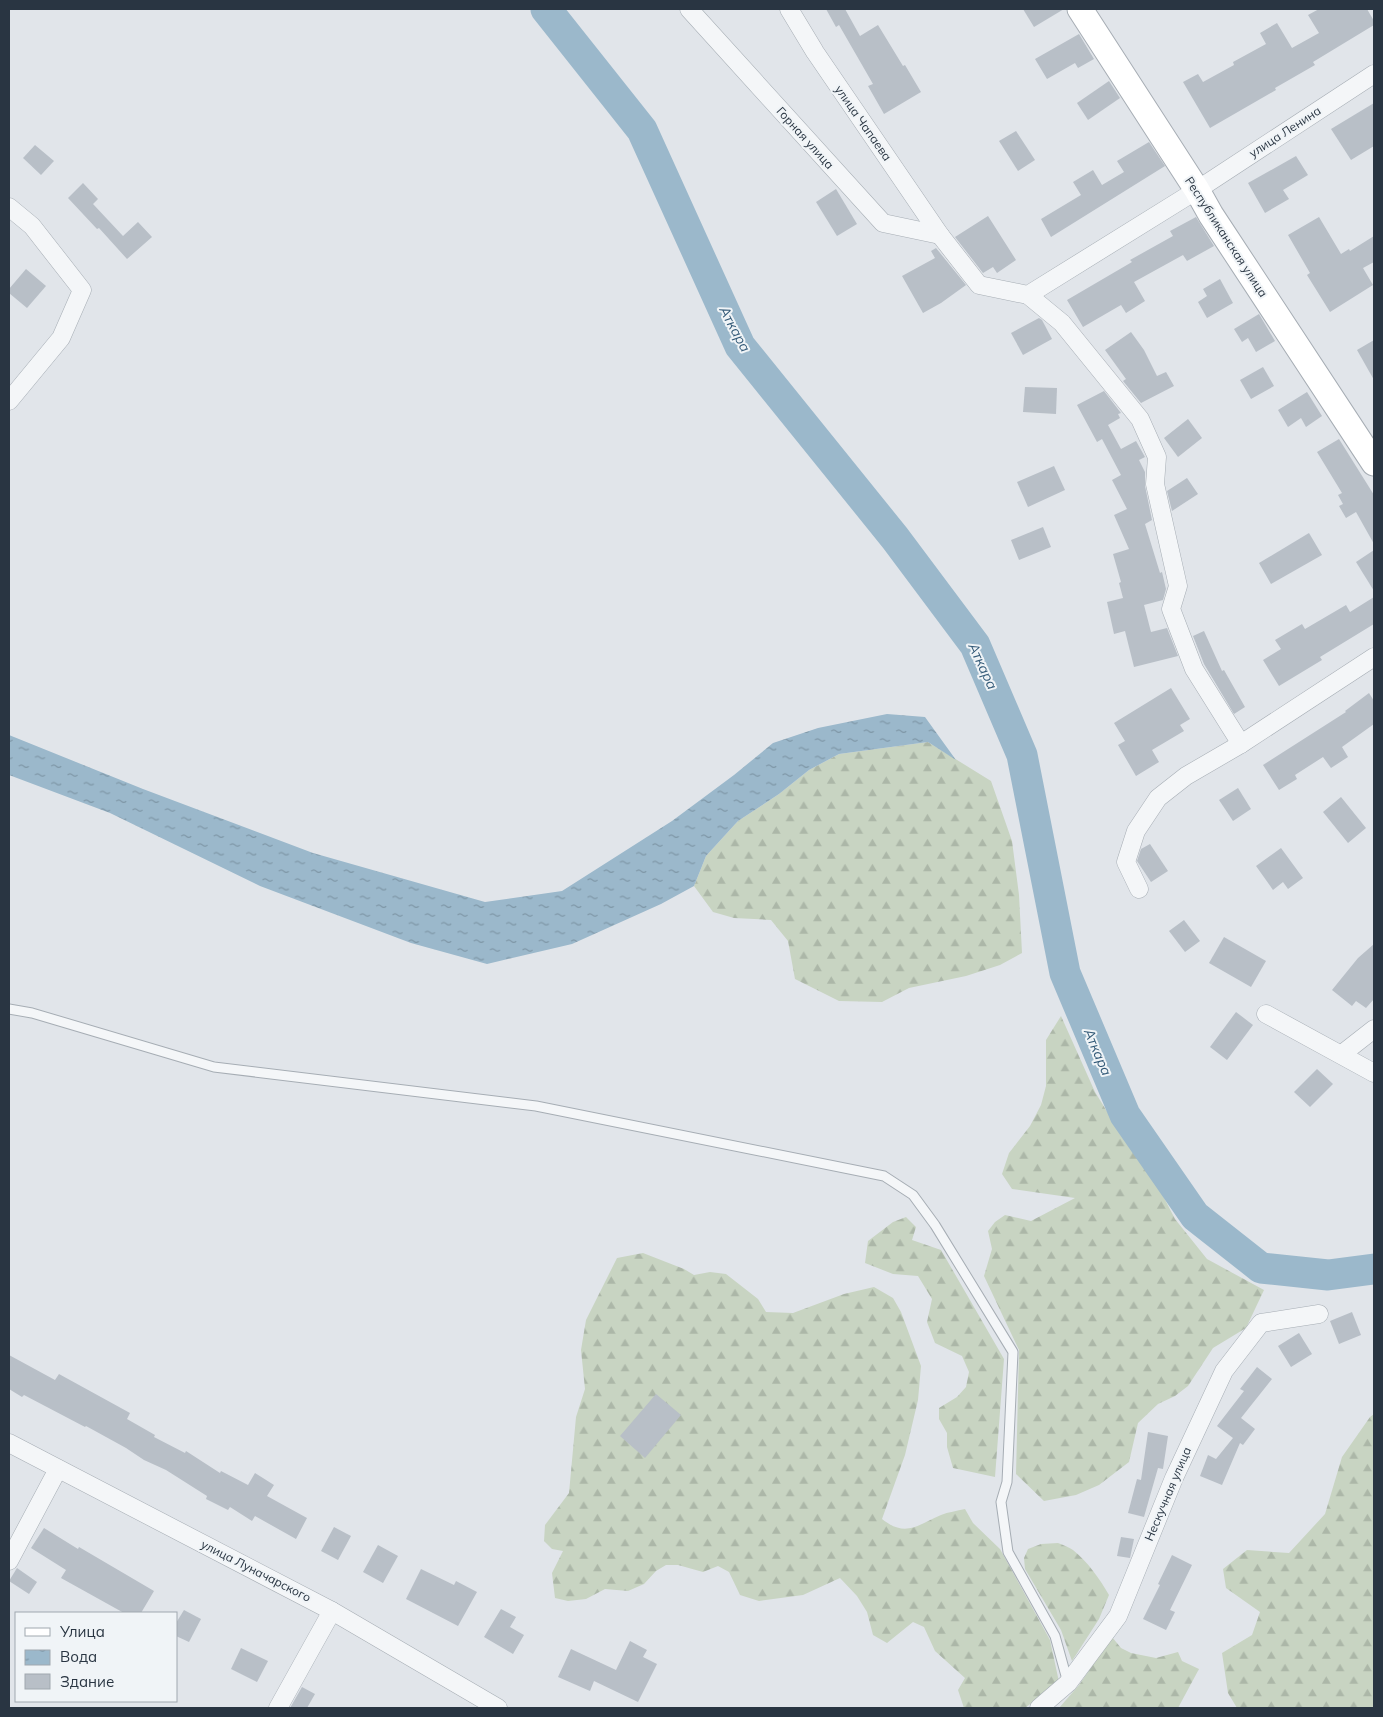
<svg xmlns="http://www.w3.org/2000/svg" width="1383" height="1717" viewBox="0 0 1383 1717" font-family="Mulish,sans-serif">
  <style>
    .forest { fill: url(#forest-firs) }
    .water { fill: url(#water-ripples) }
    .lines { fill: none; stroke-linecap: round; stroke-linejoin: round }
    .river { stroke: #9bb8cb; stroke-width: 31 }
    .building { fill: #b8bfc7 }
    .lane-casing { stroke: #a6adb4; stroke-width: 11 }
    .street-casing { stroke: #a6adb4; stroke-width: 19 }
    .secondary-casing { stroke: #a6adb4; stroke-width: 27 }
    .lane { stroke: #f4f6f8; stroke-width: 9 }
    .street { stroke: #f4f6f8; stroke-width: 18 }
    .secondary { stroke: #fff; stroke-width: 25 }
    .labels { text-anchor: middle; stroke-width: 4; stroke-linejoin: round; paint-order: stroke }
    .street-label { font-size: 12px; fill: #293542; stroke: #f0f4f7 }
    .water-label { font-size: 14px; font-style: italic; fill: #325977; stroke: #f0f4f7 }
  </style>
  <defs>
    <pattern id="forest-firs" width="22" height="20" patternUnits="userSpaceOnUse" patternTransform="scale(1.25)"><rect width="22" height="20" fill="#c8d4c2"/><path d="M5 1l3.5 6h-7zM16 11l3.5 6h-7z" fill="#acb7a8"/></pattern>
    <pattern id="water-ripples" width="26" height="14" patternUnits="userSpaceOnUse" patternTransform="scale(1.25)"><rect width="26" height="14" fill="#9bb8cb"/><path d="M2 4q2-2 4 0t4 0M15 11q2-2 4 0t4 0" fill="none" stroke="#7e96a6"/></pattern>
  </defs>
  <rect width="100%" height="100%" fill="#e1e5ea"/>
  <g class="forest">
    <path d="M928 742 991 781 1012 841 1019 895 1022 953 1000 965 966 976 909 988 882 1002 839 1001 795 979 788 941 771 920 734 918 713 912 694 886 706 856 738 821 779 794 809 770 839 754Z"/>
    <path d="M1061 1016 1095 1092 1127 1144 1159 1188 1175 1219 1207 1259 1264 1290 1246 1328 1213 1348 1188 1386 1175 1396 1158 1404 1138 1423 1129 1462 1099 1485 1076 1495 1044 1501 1016 1474 1019 1350 984 1276 992 1249 988 1231 995 1222 1005 1215 1031 1221 1075 1198 1012 1189 1002 1174 1009 1153 1030 1126 1041 1105 1046 1086V1040Z"/>
    <path d="M906 1217 916 1227 912 1240 941 1250 1004 1359 995 1477 953 1468 947 1447V1433L939 1419V1408L957 1397 966 1387 969 1372 962 1356 935 1343 927 1322 932 1299 918 1276 893 1274 865 1263 868 1241 893 1222Z"/>
    <path d="M643 1253 684 1269 694 1275 710 1272 726 1274 758 1299 766 1312 793 1313 844 1294 874 1287 893 1298 901 1312 921 1366 918 1400 905 1455 882 1519C906 1538 917 1525 941 1515 948 1512 957 1511 965 1509L973 1523 1000 1549 1050 1640 1059 1682 1025 1708H964L958 1690 965 1678 935 1651 924 1627 913 1622 887 1643 873 1635 867 1612 857 1596 840 1578 803 1595 759 1601 740 1595 729 1572 718 1566 703 1572 678 1565H666L656 1571 644 1584 628 1591 605 1589 586 1599 568 1601 555 1598 552 1573 563 1551 552 1549 544 1541 545 1525 569 1493 576 1417 585 1389 581 1350 586 1320 617 1258Z"/>
    <path d="M1374 1414V1708H1237L1228 1693 1222 1653 1252 1635 1260 1612 1226 1588 1223 1569 1247 1550 1289 1553 1325 1514 1342 1457 1370 1417Z"/>
    <path d="M1058 1543C1063 1545 1069 1547 1073 1550 1087 1561 1100 1579 1109 1595L1099 1619 1072 1661 1061 1630 1025 1569 1024 1558 1028 1549 1041 1544Z"/>
    <path d="M1112 1637 1121 1648 1131 1653 1156 1658 1178 1652 1182 1661 1199 1669 1178 1708H1059L1079 1685Z"/>
  </g>
  <path class="water" d="M887 714 925 717 956 760 928 742 839 754 809 770 779 794 738 821 706 856 694 886 661 904 572 944 487 964 411 943 260 886 110 813 9 775V735L143 789 313 853 485 902 562 891 672 821 734 775 773 743 818 728Z"/>
  <g class="lines">
    <path class="river" d="M546 9 642 130 740 346 895 538 975 645 1022 755 1065 973 1125 1115 1195 1216 1261 1268 1328 1275 1374 1269"/>
  </g>
  <g class="building">
    <path d="M826 9H845L860 36 878 25 903 66 905 65 921 92 884 114 868 86 873 84 839 25 836 27Z"/>
    <path d="M1023 9H1064L1034 27Z"/>
    <path d="M1319 9H1367L1374 21V25L1313 62 1315 65 1275 88 1276 90 1210 128 1183 82 1198 74 1203 82 1234 65 1233 62 1266 44 1260 33 1277 23 1292 48 1319 33 1308 15Z"/>
    <path d="M1079 34 1094 59 1078 68 1075 63 1047 79 1035 59Z"/>
    <path d="M1109 81 1120 98 1088 120 1077 103Z"/>
    <path d="M1374 103V146L1351 160 1331 129Z"/>
    <path d="M1016 131 1035 160 1018 171 999 141Z"/>
    <path d="M1149 142 1165 166 1051 237 1041 219 1081 195 1073 182 1093 170 1102 185 1124 172 1117 161Z"/>
    <path d="M35 145 54 161 41 175 23 158Z"/>
    <path d="M1296 156 1308 175 1283 190 1289 199 1265 213 1248 183Z"/>
    <path d="M83 183 98 199 93 204 123 236 138 222 152 237 127 259 99 228 97 229 68 198Z"/>
    <path d="M836 189 857 224 837 236 816 202Z"/>
    <path d="M988 216 1016 260 997 273 993 267 983 273 955 237Z"/>
    <path d="M1196 217 1214 246 1187 261 1183 255 1134 282 1145 301 1126 313 1121 305 1083 327 1067 300 1132 262 1130 260 1173 236 1170 231Z"/>
    <path d="M1319 217 1341 254 1349 249 1350 251 1374 236V262L1363 268 1373 285 1330 312 1307 275 1310 273 1288 235Z"/>
    <path d="M936 248 966 285 941 303 923 313 902 276 935 258 931 251Z"/>
    <path d="M26 269 46 286 27 308 9 293V289Z"/>
    <path d="M1220 279 1233 303 1207 318 1198 302 1207 296 1203 289Z"/>
    <path d="M1259 314 1275 341 1256 352 1248 338 1242 342 1234 329Z"/>
    <path d="M1039 318 1042 320 1052 339 1023 355 1011 333Z"/>
    <path d="M1131 332 1144 350 1157 376 1166 372 1174 386 1141 403 1123 381 1126 379 1105 350Z"/>
    <path d="M1374 340V380L1357 350Z"/>
    <path d="M1263 367 1274 386 1251 399 1240 380Z"/>
    <path d="M1025 387 1057 388 1056 414 1023 412Z"/>
    <path d="M1104 391 1121 413 1118 414 1120 418 1108 425 1121 449 1136 441 1145 457 1139 460 1145 472V486L1152 520 1145 524 1160 573 1162 572 1166 589 1163 600 1144 605 1151 632 1167 628 1178 656 1134 667 1125 631 1114 634 1107 602 1123 598 1119 583 1121 582 1113 554 1129 549 1114 515 1127 509 1112 480 1121 475 1102 439 1097 442 1077 405Z"/>
    <path d="M1307 392 1322 416 1306 427 1301 418 1288 427 1278 410Z"/>
    <path d="M1188 419 1202 438 1178 457 1164 438Z"/>
    <path d="M1339 439 1374 495V544L1356 512 1346 518 1339 506 1343 504 1338 495 1342 493 1317 452Z"/>
    <path d="M1054 466 1065 490 1028 507 1017 482Z"/>
    <path d="M1187 478 1198 494 1172 511 1167 491Z"/>
    <path d="M1043 527 1051 547 1019 560 1011 540Z"/>
    <path d="M1309 533 1322 555 1271 584 1259 563Z"/>
    <path d="M1374 550V591L1356 562Z"/>
    <path d="M1374 597V624L1320 657 1322 660 1279 686 1263 660 1281 649 1275 640 1302 624 1305 629 1346 605 1350 612Z"/>
    <path d="M1204 631 1222 671 1224 670 1245 707 1234 714 1204 664 1193 636Z"/>
    <path d="M1171 688 1190 719 1180 725 1184 731 1152 750 1159 762 1136 776 1118 745 1125 741 1114 723Z"/>
    <path d="M1369 693 1374 701V724L1342 747 1348 757 1331 768 1323 757 1295 775 1297 779 1279 790 1263 765 1346 712 1345 711Z"/>
    <path d="M1238 788 1251 809 1233 821 1219 800Z"/>
    <path d="M1341 797 1366 828 1348 843 1323 812Z"/>
    <path d="M1150 844 1168 871 1151 882 1137 861 1141 849Z"/>
    <path d="M1281 848 1303 878 1288 889 1283 882 1273 890 1256 866Z"/>
    <path d="M1184 920 1200 941 1185 952 1169 931Z"/>
    <path d="M1224 937 1266 961 1251 987 1209 963Z"/>
    <path d="M1374 944V999L1366 1008 1356 1001 1352 1006 1332 990 1358 958Z"/>
    <path d="M1236 1012 1253 1025 1227 1060 1210 1047Z"/>
    <path d="M1317 1069 1333 1084 1310 1107 1294 1092Z"/>
    <path d="M1352 1312 1361 1335 1339 1344 1330 1321Z"/>
    <path d="M1299 1333 1312 1354 1291 1367 1278 1346Z"/>
    <path d="M9 1355 55 1380 59 1374 130 1413 127 1419 155 1435 154 1437 185 1453 186 1451 220 1473 221 1471 248 1485 255 1473 274 1485 267 1496 307 1518 296 1539 255 1516 252 1521 230 1507 228 1510 206 1499 207 1496 166 1470 144 1460 126 1448 86 1426 85 1427 24 1395 22 1397 9 1389Z"/>
    <path d="M1257 1367 1272 1379 1241 1418 1255 1429 1243 1445 1240 1443 1222 1485 1200 1476 1208 1455 1216 1459 1233 1438 1217 1426 1244 1391 1240 1389Z"/>
    <path d="M656 1394 681 1415 645 1458 620 1436Z"/>
    <path d="M1148 1432 1168 1436 1163 1469 1158 1468 1144 1517 1128 1513 1137 1479 1141 1480Z"/>
    <path d="M334 1527 351 1536 338 1560 321 1551Z"/>
    <path d="M44 1528 78 1549 79 1547 154 1591 141 1613H124L61 1578 66 1570 31 1548Z"/>
    <path d="M1121 1537 1134 1539 1130 1558 1117 1556Z"/>
    <path d="M378 1545 398 1556 383 1583 363 1572Z"/>
    <path d="M1172 1555 1192 1565 1170 1610 1175 1612 1166 1630 1143 1619 1160 1585 1158 1584Z"/>
    <path d="M17 1568 37 1582 29 1594 9 1581Z"/>
    <path d="M421 1569 454 1585 456 1581 477 1592 458 1626 406 1599Z"/>
    <path d="M501 1609 516 1617 510 1627 524 1635 513 1654 484 1637Z"/>
    <path d="M184 1610 201 1619 189 1642 176 1636V1623Z"/>
    <path d="M630 1641 647 1650 643 1657 657 1664 638 1702 594 1681 590 1691 558 1677 571 1649 616 1670Z"/>
    <path d="M241 1648 268 1661 257 1682 231 1669Z"/>
    <path d="M302 1687 315 1694 307 1708H290Z"/>
  </g>
  <g class="lines">
    <g class="lane-casing">
      <path id="lane" d="M9 1009 32 1013 214 1067 536 1106 884 1176 913 1195 935 1225 1013 1352 1007 1482 1001 1502 1008 1552 1055 1636 1068 1683"/>
    </g>
    <g class="street-casing">
      <g id="street">
        <path d="M689 9 883 223 940 235"/>
        <path d="M789 9 815 52 940 235 979 285 1028 295 1197 190 1374 74"/>
        <path d="M9 207 32 226 82 290 61 338 9 401"/>
        <path d="M1028 295 1062 323 1140 419 1157 457 1155 484 1178 586 1171 609 1194 669 1241 744"/>
        <path d="M1139 889 1126 862 1136 831 1158 798 1186 776 1241 744 1374 657"/>
        <path d="M1266 1014 1374 1073"/>
        <path d="M1342 1054 1374 1029"/>
        <path d="M9 1443 332 1611 498 1708"/>
        <path d="M9 1561 58 1469"/>
        <path d="M278 1708 332 1611"/>
        <path d="M1039 1708 1068 1683 1118 1616 1174 1478 1224 1371 1261 1323 1319 1314"/>
      </g>
    </g>
    <g class="secondary-casing">
      <path id="secondary" d="M1080 9 1197 190 1211 215 1374 463"/>
    </g>
    <use href="#lane" class="lane"/>
    <use href="#street" class="street"/>
    <use href="#secondary" class="secondary"/>
  </g>
  <g class="labels">
    <g class="street-label">
      <text transform="translate(863 123) rotate(55)" y="4">улица Чапаева</text>
      <text transform="translate(1285 132) rotate(-33)" y="4">улица Ленина</text>
      <text transform="translate(805 138) rotate(48)" y="4">Горная улица</text>
      <text transform="translate(1226 237) rotate(57)" y="4">Республиканская улица</text>
      <text transform="translate(1168 1494) rotate(-67)" y="4">Нескучная улица</text>
      <text transform="translate(256 1571) rotate(27)" y="4">улица Луначарского</text>
    </g>
    <g class="water-label">
      <text transform="translate(735 329) rotate(62)" y="5">Аткара</text>
      <text transform="translate(983 666) rotate(65)" y="5">Аткара</text>
      <text transform="translate(1098 1052) rotate(67)" y="5">Аткара</text>
    </g>
  </g>
  <rect width="1383" height="1717" fill="none" stroke="#293542" stroke-width="20"/>
  <rect x="15" y="1612" width="162" height="90" fill="#f0f4f7" stroke="#a0a8af"/>
  <rect x="25" y="1628" width="25" height="8" fill="#ffffff" stroke="#a0a8af"/>
  <text x="60" y="1637" font-size="15" fill="#293542">Улица</text>
  <rect x="25" y="1650" width="25" height="15" fill="url(#water-ripples)" stroke="#a0a8af"/>
  <text x="60" y="1662" font-size="15" fill="#293542">Вода</text>
  <rect x="25" y="1674" width="25" height="15" fill="#b8bfc7" stroke="#a0a8af"/>
  <text x="60" y="1687" font-size="15" fill="#293542">Здание</text>
</svg>
